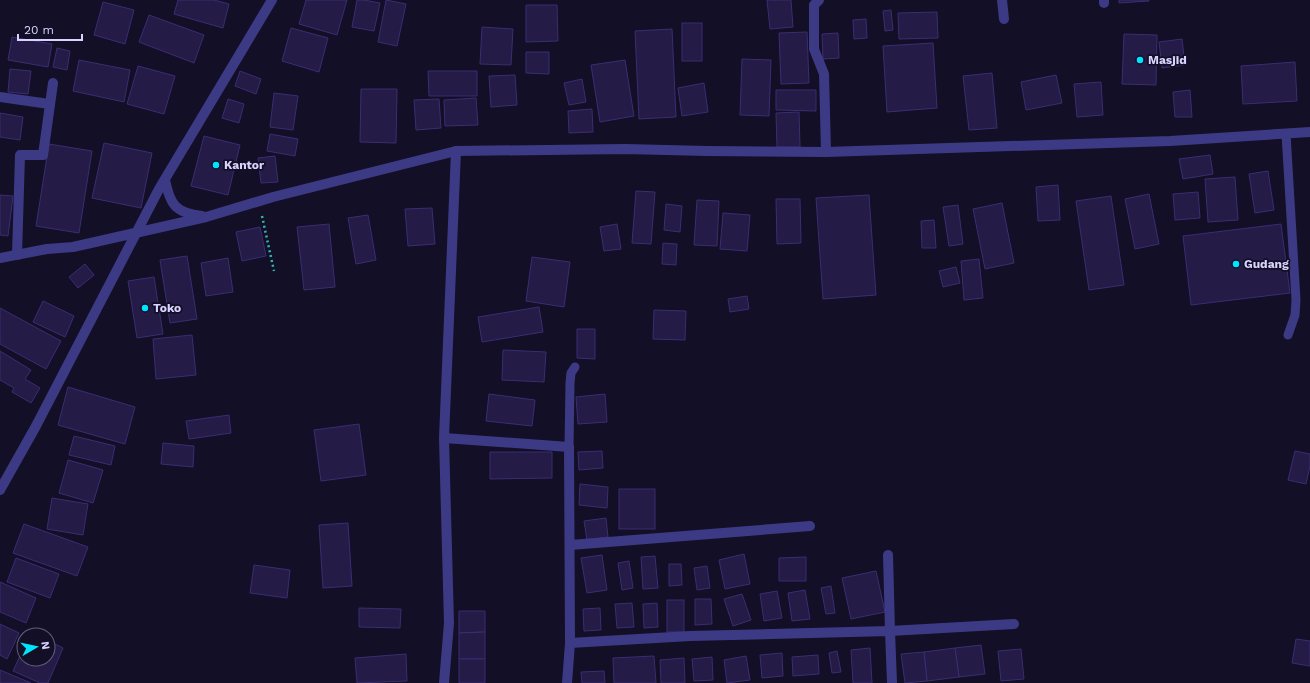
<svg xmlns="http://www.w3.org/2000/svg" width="1310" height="683" viewBox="0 0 1310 683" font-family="'Work Sans',sans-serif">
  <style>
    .building { fill: #241b47; stroke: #3b2d73 }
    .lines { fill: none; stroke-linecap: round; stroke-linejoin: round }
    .path { stroke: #2fb8b0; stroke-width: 2.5; stroke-dasharray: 2 3; stroke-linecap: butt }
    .lane { stroke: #3d3a85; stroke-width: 9 }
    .street { stroke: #3d3a85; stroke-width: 10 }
    .poi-dot { fill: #00e5ff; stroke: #130f26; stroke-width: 1.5 }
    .labels { text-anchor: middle; stroke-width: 3.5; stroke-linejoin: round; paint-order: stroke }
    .poi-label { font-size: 12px; font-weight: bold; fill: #d9d4ff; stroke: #130f26; text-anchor: start }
  </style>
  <rect width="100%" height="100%" fill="#130f26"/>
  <g class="building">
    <path d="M178 0H214L229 4 223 28 174 14Z"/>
    <path d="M306 0H347L337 35 299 24Z"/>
    <path d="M357 0H364L380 3 374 31 352 27Z"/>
    <path d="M386 0 406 4 397 46 378 42Z"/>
    <path d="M767 0H791L793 27 770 29Z"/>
    <path d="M1119 0H1149V1L1119 3Z"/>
    <path d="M103 2 134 10 125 44 94 35Z"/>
    <path d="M526 5H557L558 41 526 42Z"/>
    <path d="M891 10 893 30 885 31 883 11Z"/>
    <path d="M937 12 938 38 899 39 898 13Z"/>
    <path d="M149 15 204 35 194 63 139 42Z"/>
    <path d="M866 19 867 38 854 39 853 20Z"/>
    <rect x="682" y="23" width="20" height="38"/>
    <path d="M482 27 513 29 511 65 480 64Z"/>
    <path d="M291 28 328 38 319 72 282 61Z"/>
    <path d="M672 29 676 117 639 119 635 31Z"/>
    <path d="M807 32 809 83 781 84 779 33Z"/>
    <path d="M838 33 839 58 823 59 822 34Z"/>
    <path d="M1124 34 1157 35 1156 85 1122 84Z"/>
    <path d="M12 37 52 44 48 67 8 60Z"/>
    <path d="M1182 39 1185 65 1162 68 1159 42Z"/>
    <path d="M933 43 937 108 887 112 883 46Z"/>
    <path d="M57 48 70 51 67 70 53 67Z"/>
    <path d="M526 52H549V74L526 73Z"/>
    <path d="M742 59 771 60 769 116 740 115Z"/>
    <path d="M79 60 130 70 124 102 73 91Z"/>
    <path d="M625 60 634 116 600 122 591 65Z"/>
    <path d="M1295 62 1297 101 1243 104 1241 66Z"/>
    <path d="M138 66 175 76 164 114 127 104Z"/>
    <path d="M10 69 31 71 28 94 8 92Z"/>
    <path d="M240 71 261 79 256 94 235 86Z"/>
    <path d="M428 71H477V96H429Z"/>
    <path d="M992 73 997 128 969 130 963 76Z"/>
    <path d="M515 75 517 105 491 107 489 76Z"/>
    <path d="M1056 75 1062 103 1026 110 1021 82Z"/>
    <path d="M582 79 586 102 569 105 564 83Z"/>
    <path d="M1101 82 1103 115 1077 117 1074 84Z"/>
    <path d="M704 83 708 112 682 116 678 88Z"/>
    <path d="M361 89H397L396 143 360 142Z"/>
    <path d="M776 90H816V111L776 110Z"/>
    <path d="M1190 90 1192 117H1175L1173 92Z"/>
    <path d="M274 93 298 96 293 130 270 127Z"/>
    <path d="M476 98 478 125 445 126 444 100Z"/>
    <path d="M228 99 244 104 239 123 222 118Z"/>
    <path d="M439 99 441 128 416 130 414 100Z"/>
    <path d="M592 109 593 132 569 133 568 111Z"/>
    <path d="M799 112 800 147H777L776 113Z"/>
    <path d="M0 113 23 117 20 140 0 137Z"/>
    <path d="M270 134 298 139 295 156 267 151Z"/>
    <path d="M204 136 240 145 228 195 191 186Z"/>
    <path d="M104 143 152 153 141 208 92 198Z"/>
    <path d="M49 144 92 151 79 233 36 226Z"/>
    <path d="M1210 155 1213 174 1183 179 1179 159Z"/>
    <path d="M275 156 278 182 261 183 258 158Z"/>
    <path d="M1268 171 1274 210 1255 213 1249 174Z"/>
    <path d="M1235 177 1238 220 1208 222 1205 179Z"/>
    <path d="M1058 185 1060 220 1038 221 1036 187Z"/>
    <path d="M636 191 655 192 651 244 632 243Z"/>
    <path d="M1198 192 1200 218 1175 220 1173 194Z"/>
    <path d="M1149 194 1159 244 1135 249 1125 199Z"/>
    <path d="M0 195 13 196 8 236 0 235Z"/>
    <path d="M869 195 876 295 823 299 816 198Z"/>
    <path d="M1111 196 1124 285 1089 290 1076 201Z"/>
    <path d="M776 199H800L801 243 777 244Z"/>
    <path d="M697 200 719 201 717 246 694 245Z"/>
    <path d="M1002 203 1014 263 985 269 973 209Z"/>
    <path d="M666 204 682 206 680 232 664 230Z"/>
    <path d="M958 205 963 244 949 246 943 207Z"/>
    <path d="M432 208 435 244 408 246 405 209Z"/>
    <path d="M723 213 750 215 747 251 720 249Z"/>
    <path d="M368 215 376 260 356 264 348 218Z"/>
    <path d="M934 220 936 248H922L921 221Z"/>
    <path d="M329 224 335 287 304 290 297 227Z"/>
    <path d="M617 224 621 249 604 251 600 227Z"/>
    <path d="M1281 224 1290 293 1191 305 1183 236Z"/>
    <path d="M260 227 266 256 242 261 236 232Z"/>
    <path d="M663 243 677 244 676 265 662 264Z"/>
    <path d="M187 256 197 319 170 323 160 260Z"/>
    <path d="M532 257 570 262 564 307 526 301Z"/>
    <path d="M228 258 233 292 206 296 201 263Z"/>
    <path d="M979 259 983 298 964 300 961 261Z"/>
    <path d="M85 264 94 275 78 288 69 277Z"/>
    <path d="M956 267 960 283 943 287 939 271Z"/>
    <path d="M154 277 163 334 137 338 128 281Z"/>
    <path d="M747 296 749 309 730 312 728 299Z"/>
    <path d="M43 301 74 316 65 337 33 322Z"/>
    <path d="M539 307 543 332 482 342 478 317Z"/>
    <path d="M0 308 61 341 46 369 0 344Z"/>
    <path d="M654 310 686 311 685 340 653 339Z"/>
    <path d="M577 329H595V359L577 358Z"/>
    <path d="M192 335 196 375 156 379 153 339Z"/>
    <path d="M503 350 546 352 544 382 502 380Z"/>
    <path d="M0 351 31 370 25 379 40 388 31 403 12 392 14 388 0 380Z"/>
    <path d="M68 387 135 407 125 444 58 425Z"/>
    <path d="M489 394 535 400 532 426 486 421Z"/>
    <path d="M605 394 607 422 578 424 576 397Z"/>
    <path d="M229 415 231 433 189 439 186 421Z"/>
    <path d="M359 424 366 475 321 481 314 430Z"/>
    <path d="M74 436 115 446 111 465 69 455Z"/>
    <path d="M163 443 194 446 193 467 161 464Z"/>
    <path d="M602 451 603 468 579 470 578 452Z"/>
    <path d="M1295 451 1310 454V466L1306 484 1288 480Z"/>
    <path d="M490 452H552V478L490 479Z"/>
    <path d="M68 460 103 470 93 503 59 493Z"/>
    <path d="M580 484 608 487 607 508 579 505Z"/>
    <rect x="619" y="489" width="36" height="40"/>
    <path d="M52 498 88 504 83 535 47 529Z"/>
    <path d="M606 518 608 537 587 540 584 521Z"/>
    <path d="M348 523 352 586 323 588 319 525Z"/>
    <path d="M24 524 88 547 77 576 13 553Z"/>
    <path d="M744 554 750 584 725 589 719 560Z"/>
    <path d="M602 555 607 590 587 593 581 558Z"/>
    <path d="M655 556 658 588 643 589 641 557Z"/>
    <path d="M806 557V581H779V558Z"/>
    <path d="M16 558 59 574 50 598 7 582Z"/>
    <path d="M629 561 633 588 622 590 618 563Z"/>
    <path d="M669 564H681L682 585 669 586Z"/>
    <path d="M254 565 290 570 287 598 250 593Z"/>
    <path d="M707 566 710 588 697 590 694 568Z"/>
    <path d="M876 571 885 612 851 619 842 578Z"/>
    <path d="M0 582 36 598 26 623 0 612Z"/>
    <path d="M831 586 835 613 826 614 821 588Z"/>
    <path d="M805 590 810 619 792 621 788 593Z"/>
    <path d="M777 591 782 618 764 621 760 594Z"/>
    <path d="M742 594 751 620 733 626 724 599Z"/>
    <path d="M695 599H711L712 624 695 625Z"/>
    <rect x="667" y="600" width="17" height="32"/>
    <path d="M632 603 634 627 617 628 615 604Z"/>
    <path d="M657 603 658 627 644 628 643 604Z"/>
    <path d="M359 608 401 609 400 628 359 627Z"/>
    <path d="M600 608 601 630 584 631 583 609Z"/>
    <path d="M459 611H485V632L459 633Z"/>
    <path d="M0 624 19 633 7 659 0 655Z"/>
    <path d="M485 632V659H459V633Z"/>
    <path d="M1296 639 1310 641V666L1292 663Z"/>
    <path d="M55 644 63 648 48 683H40L13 671 24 647V659H48Z"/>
    <path d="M981 645 985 674 959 677 955 648Z"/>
    <path d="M870 648 872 683H853L851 650Z"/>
    <path d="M955 648 959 677 927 681 924 652Z"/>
    <path d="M1021 649 1024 679 1001 681 998 651Z"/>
    <path d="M837 651 841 672 832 673 829 653Z"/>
    <path d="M924 652 927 681 905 683 901 654Z"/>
    <path d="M782 653 783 676 762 678 760 655Z"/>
    <path d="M406 654 407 681 357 683 355 658Z"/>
    <path d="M818 655 819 674 793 676 792 657Z"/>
    <path d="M654 656 656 683H614L613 658Z"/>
    <path d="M746 656 750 680 727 683 724 660Z"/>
    <path d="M712 657 713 680 694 681 692 659Z"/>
    <path d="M684 658 685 683H661L660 660Z"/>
    <rect x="459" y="659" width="26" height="24"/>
    <path d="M0 670 31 683H0Z"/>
    <path d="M604 671 605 683H582L581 672Z"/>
  </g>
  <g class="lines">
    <path class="path" d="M262 216 274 271"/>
    <g class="lane">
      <path d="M1286 134 1296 300 1295 315 1288 335"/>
      <path d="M569 447 570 383 571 373 575 367"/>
    </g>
    <g class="street">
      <path d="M819 0 814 5V49L824 74 826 152"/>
      <path d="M1002 0 1004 19"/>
      <path d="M1104 0V3"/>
      <path d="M0 97 49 104"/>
      <path d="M165 180C170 204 175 213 202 216"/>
      <path d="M17 255 20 155H43L53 83"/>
      <path d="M0 258 47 249 73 247 135 233 206 217 273 197 456 151 625 149 707 151 826 152 1170 141 1310 132"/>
      <path d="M444 438 569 447 570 643 567 683"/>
      <path d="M0 490 36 426 159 189 272 0"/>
      <path d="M570 545 810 526"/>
      <path d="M888 555 890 631 1014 624"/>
      <path d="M570 643 690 636 890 631 892 683"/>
      <path d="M444 683 449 623 444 438 456 151"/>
    </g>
  </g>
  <g class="poi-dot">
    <circle cx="1140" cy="60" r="4"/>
    <circle cx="216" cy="165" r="4"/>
    <circle cx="1236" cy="264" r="4"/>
    <circle cx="145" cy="308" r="4"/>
  </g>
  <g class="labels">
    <g class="poi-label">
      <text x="1148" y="64">Masjid</text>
      <text x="224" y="169">Kantor</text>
      <text x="1244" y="268">Gudang</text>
      <text x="153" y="312">Toko</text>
    </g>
  </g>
  <g transform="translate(36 647) rotate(81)"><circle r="19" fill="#130f26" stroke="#625e7d"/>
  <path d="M0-3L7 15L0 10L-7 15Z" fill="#00e5ff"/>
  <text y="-6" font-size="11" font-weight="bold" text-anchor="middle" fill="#d9d4ff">N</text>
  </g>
  <path d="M18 34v6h64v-6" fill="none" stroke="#d9d4ff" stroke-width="2"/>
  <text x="24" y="34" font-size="12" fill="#d9d4ff" stroke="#130f26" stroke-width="3" paint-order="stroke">20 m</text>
</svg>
